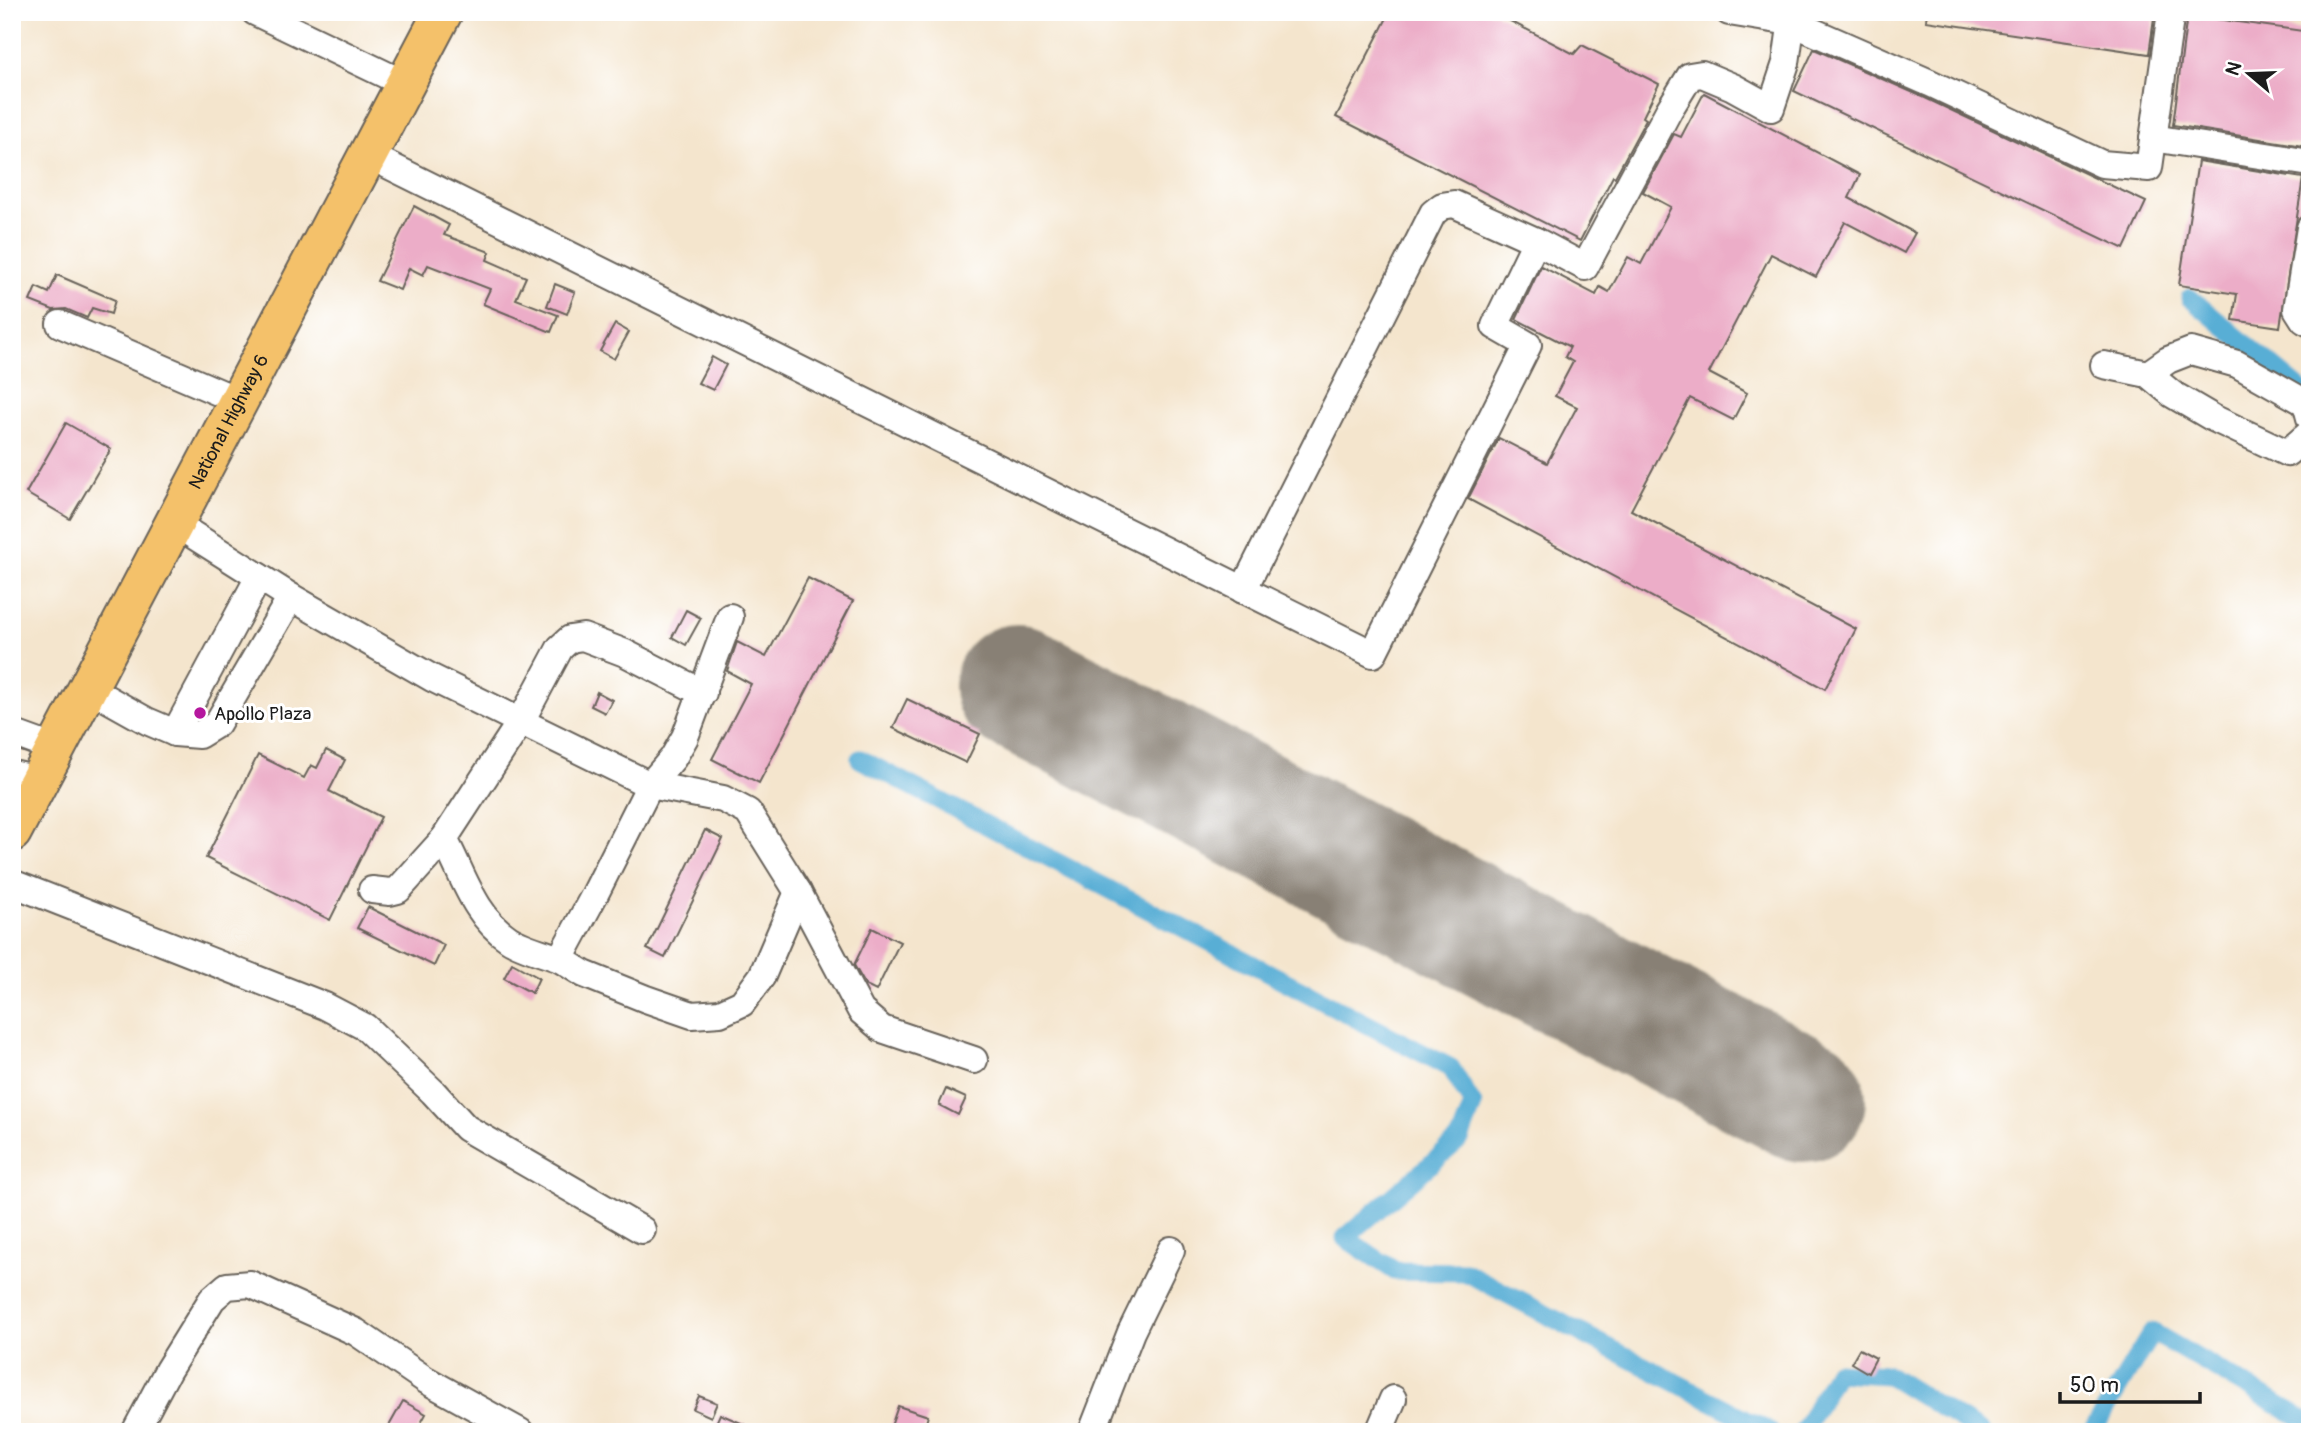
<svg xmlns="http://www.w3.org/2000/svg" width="2322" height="1444" viewBox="0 0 2322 1444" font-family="Pangolin,sans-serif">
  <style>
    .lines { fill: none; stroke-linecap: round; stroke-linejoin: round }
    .canal { stroke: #59aed5; stroke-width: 19 }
    .runway { stroke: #888074; stroke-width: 126 }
    .building { fill: #ecadc8 }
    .minor-casing { stroke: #68625a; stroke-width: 30 }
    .highway-casing { stroke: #68625a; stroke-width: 42 }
    .minor { stroke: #fff; stroke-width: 26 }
    .highway { stroke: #f4c16b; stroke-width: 38 }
    .poi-dot { fill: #b5179e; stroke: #fff; stroke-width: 2.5 }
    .labels { text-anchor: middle; stroke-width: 6; stroke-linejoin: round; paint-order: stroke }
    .street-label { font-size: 19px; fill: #1c1c1c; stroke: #fff }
    .poi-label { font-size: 19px; fill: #1c1c1c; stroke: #fff; text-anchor: start }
  </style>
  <rect width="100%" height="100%" fill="#fff"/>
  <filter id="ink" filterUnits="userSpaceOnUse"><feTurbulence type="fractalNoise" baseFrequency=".0143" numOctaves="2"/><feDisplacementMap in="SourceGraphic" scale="14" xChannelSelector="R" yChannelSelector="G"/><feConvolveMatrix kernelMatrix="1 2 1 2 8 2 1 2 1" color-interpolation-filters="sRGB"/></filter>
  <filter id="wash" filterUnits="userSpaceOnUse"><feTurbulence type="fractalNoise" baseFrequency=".00686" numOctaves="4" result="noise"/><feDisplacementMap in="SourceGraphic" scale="28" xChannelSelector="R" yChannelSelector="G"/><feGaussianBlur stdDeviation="1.57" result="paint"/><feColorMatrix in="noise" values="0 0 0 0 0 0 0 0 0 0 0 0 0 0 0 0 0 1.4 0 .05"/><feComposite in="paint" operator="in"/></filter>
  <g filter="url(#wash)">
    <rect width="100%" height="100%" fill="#f4e5cd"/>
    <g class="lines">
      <g class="canal">
        <path d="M2190 298 2302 391"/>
        <path d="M860 759 1451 1068 1473 1105 1460 1139 1345 1238 1395 1271 1465 1272 1770 1432"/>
        <path d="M1803 1432 1836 1372 1888 1375 1981 1432"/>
        <path d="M2092 1432 2152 1332 2310 1423"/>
      </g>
      <path class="runway" d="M1017 687 1803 1099"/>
    </g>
    <g id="blocks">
      <g class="building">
        <path d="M1390 12H1493L1574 54 1582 45 1659 84 1643 117 1646 119 1615 177 1613 176 1580 241 1336 117Z"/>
        <path d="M1927 12H2155L2149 54 1926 21Z"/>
        <path d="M2187 15 2310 32V101L2303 146 2173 125Z"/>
        <path d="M1814 49 1923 97 2146 202 2124 249 1794 91Z"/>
        <path d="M1704 93 1860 175 1849 198 1915 233 1904 253 1845 222 1816 277 1771 254 1709 373 1747 393 1733 420 1690 398 1631 510 1856 629 1825 689 1468 499 1499 438 1547 463 1577 407 1555 396 1573 362 1565 357 1570 347 1516 319 1541 266 1596 295 1600 287 1609 292 1628 257 1641 264 1671 207 1643 192 1674 134 1681 137Z"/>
        <path d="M2198 161 2303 178 2280 327 2233 320 2237 294 2179 285Z"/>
        <path d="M414 206 449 225 444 235 490 252 487 260 526 277 516 299 558 315 551 332 483 304 490 289 428 265 423 275 409 268 400 290 377 281Z"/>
        <path d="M57 275 115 300 111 314 92 308 87 318 66 309 53 310 30 301 36 287 49 293Z"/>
        <path d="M555 284 575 292 567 314 547 306Z"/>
        <path d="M615 324 629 332 614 359 600 351Z"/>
        <path d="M712 357 726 365 713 390 698 383Z"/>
        <path d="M66 423 111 449 70 519 26 493Z"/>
        <path d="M808 578 853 601 759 783 712 759 751 684 727 671 737 642 766 657Z"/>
        <path d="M686 610 701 618 686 645 672 637Z"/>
        <path d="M597 692 612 700 605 713 591 706Z"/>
        <path d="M907 699 980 734 966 763 893 728Z"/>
        <path d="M326 750 345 760 329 791 381 817 330 920 206 858 258 755 304 778 311 765 317 768Z"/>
        <path d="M705 830 723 839 665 958 647 949Z"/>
        <path d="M368 907 444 945 434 966 357 928Z"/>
        <path d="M872 928 900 942 876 991 866 986 854 965Z"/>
        <path d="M512 963 539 978 532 993 504 978Z"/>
        <path d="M946 1089 966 1098 958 1115 939 1105Z"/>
        <path d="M1859 1349 1876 1358 1868 1373 1851 1363Z"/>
        <path d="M699 1396 717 1403 711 1417 693 1409Z"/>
        <path d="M403 1401 426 1414 416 1432H398L389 1426Z"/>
        <path d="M898 1406 928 1416 923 1432H889Z"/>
        <path d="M720 1414 762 1432H712Z"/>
      </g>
    </g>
  </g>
  <g filter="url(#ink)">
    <use href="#blocks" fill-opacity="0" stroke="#68625a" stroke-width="2"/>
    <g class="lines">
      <g class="minor-casing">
        <g id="minor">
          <path d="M255 12 405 84"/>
          <path d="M1729 12 1791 22 1930 83 2102 164 2149 168 2171 12"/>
          <path d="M2153 138 2310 163"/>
          <path d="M368 155 1373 654 1528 345 1495 326 1536 241 1585 267 1669 110 1690 76 1702 74 1733 87 1771 108 1786 63 1793 12"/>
          <path d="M2310 228 2297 309 2304 320 2310 323"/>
          <path d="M60 324 239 401"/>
          <path d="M2104 365 2148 374 2172 394 2213 418 2287 453 2310 433"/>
          <path d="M2148 374 2168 360 2191 351 2237 364 2306 403 2310 418"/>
          <path d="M174 523 291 597 432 678 650 785 723 799 748 812 798 892 861 1011 882 1029 974 1060"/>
          <path d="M1243 590 1433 213 1442 206 1454 204 1536 241"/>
          <path d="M730 617 685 737 673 758 650 785 595 894 560 959 584 974 646 999 692 1015 720 1013 742 1003 762 976 798 892"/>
          <path d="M88 688 147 721 175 733 199 735 217 724 291 597"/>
          <path d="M12 733 56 749"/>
          <path d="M175 733 259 577"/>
          <path d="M12 774 39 780"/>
          <path d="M12 883 325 1006 365 1027 433 1092 466 1128 642 1230"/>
          <path d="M372 890 390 892 398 890 444 839"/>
          <path d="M560 959C544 953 523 948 509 939 474 916 463 874 444 839L521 721 560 648 570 639 583 637 625 653 703 693"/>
          <path d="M135 1432 168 1370 212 1299 227 1286 250 1284 356 1332 426 1380 520 1432"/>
          <path d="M1092 1432 1131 1332 1171 1250"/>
          <path d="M1379 1432 1393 1399"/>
        </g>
      </g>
      <g class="highway-casing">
        <g id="highway">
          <path id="s1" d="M12 832 443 12"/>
        </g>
      </g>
      <use href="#minor" class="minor"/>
      <use href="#highway" class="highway"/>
    </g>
  </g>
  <circle class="poi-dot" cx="200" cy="713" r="7"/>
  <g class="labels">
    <g class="street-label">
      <text dy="7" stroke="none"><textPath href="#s1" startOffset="464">National Highway 6</textPath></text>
    </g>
    <g class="poi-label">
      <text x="214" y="720">Apollo Plaza</text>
    </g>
  </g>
  <rect width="2322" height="1444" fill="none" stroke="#fff" stroke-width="42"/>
  <g transform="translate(2249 74) rotate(289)" stroke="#ffffff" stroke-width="5" paint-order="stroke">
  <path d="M0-5L12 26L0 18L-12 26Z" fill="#1c1c1c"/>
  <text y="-10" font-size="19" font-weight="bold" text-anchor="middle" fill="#1c1c1c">N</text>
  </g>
  <path d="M2060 1392v10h140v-10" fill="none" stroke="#1c1c1c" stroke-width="3.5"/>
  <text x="2070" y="1392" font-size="21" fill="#1c1c1c" stroke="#ffffff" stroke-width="5" paint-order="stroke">50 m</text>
</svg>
